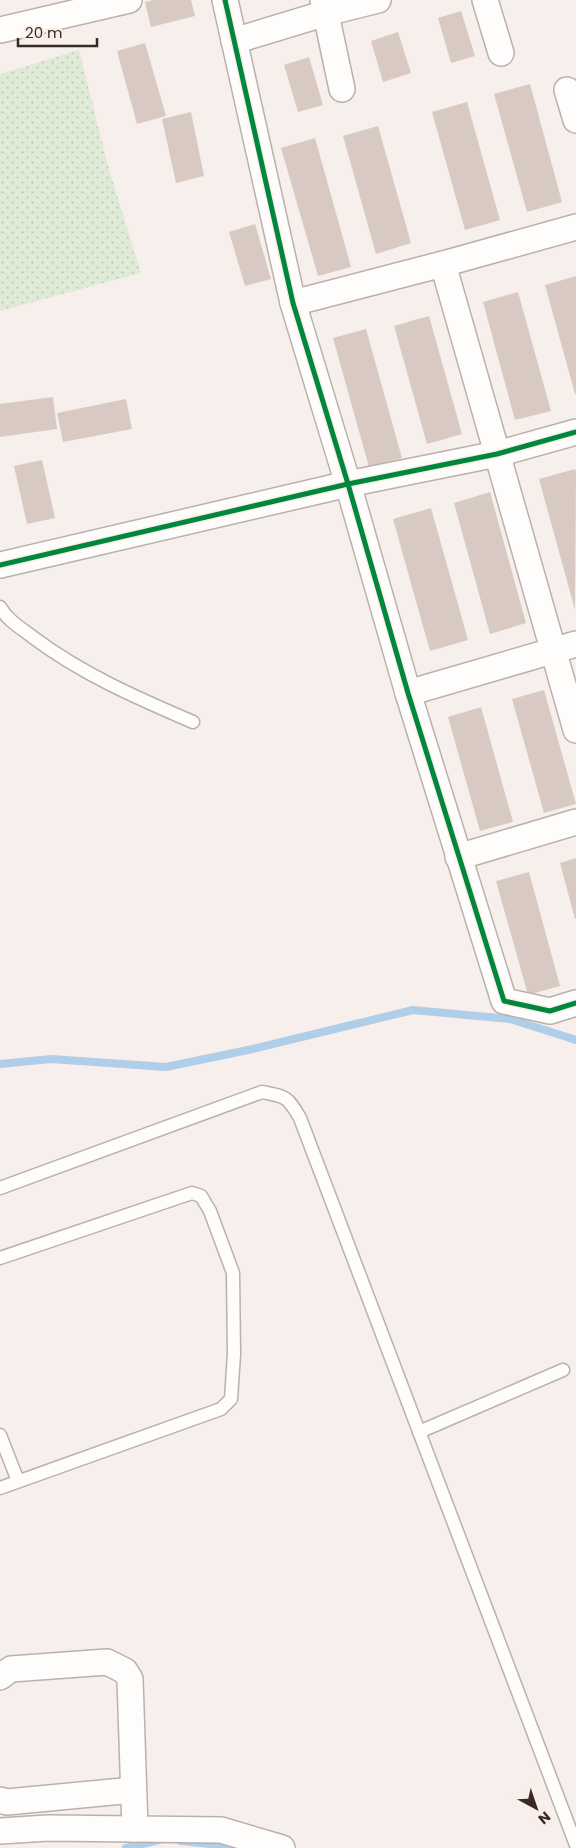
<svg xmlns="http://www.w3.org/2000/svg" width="576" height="1848" viewBox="0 0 576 1848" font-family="Poppins,sans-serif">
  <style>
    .park { fill: url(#park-dots) }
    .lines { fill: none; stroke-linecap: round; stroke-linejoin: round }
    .stream { stroke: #afcee8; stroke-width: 8 }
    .building { fill: #d8cac3 }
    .service-casing { stroke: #bab1ac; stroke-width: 15 }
    .minor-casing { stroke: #bab1ac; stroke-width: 28 }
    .service { stroke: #fefdfc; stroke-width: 12 }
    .minor { stroke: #fefdfc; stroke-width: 25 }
    .cycleway-casing { stroke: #fbede7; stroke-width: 8 }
    .cycleway { stroke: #00873e; stroke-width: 5 }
  </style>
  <defs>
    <pattern id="park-dots" width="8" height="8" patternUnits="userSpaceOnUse" patternTransform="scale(1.25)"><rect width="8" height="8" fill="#dfebd6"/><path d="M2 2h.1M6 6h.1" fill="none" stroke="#c0cab8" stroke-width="1.8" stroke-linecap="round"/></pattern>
  </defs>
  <rect width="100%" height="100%" fill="#f6efeb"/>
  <path class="park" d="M79 50 109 169 141 273 0 311V74Z"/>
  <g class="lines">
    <g class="stream">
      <path d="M0 1064 51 1059 166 1067 248 1050 413 1010 510 1019 576 1040"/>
      <path d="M181 1841 239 1847"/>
      <path d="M126 1848 159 1840"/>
    </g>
  </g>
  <g class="building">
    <path d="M154 0H191L195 16 151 27 145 2Z"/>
    <path d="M461 11 475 56 451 63 438 18Z"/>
    <path d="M398 32 411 73 383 82 371 41Z"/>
    <path d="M145 43 166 116 137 124 117 51Z"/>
    <path d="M309 57 323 105 298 112 284 65Z"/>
    <path d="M530 84 562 202 527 212 494 94Z"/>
    <path d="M467 102 500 220 465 230 432 112Z"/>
    <path d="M191 112 204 176 176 183 162 119Z"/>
    <path d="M378 126 411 243 376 254 343 136Z"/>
    <path d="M315 138 351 267 318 276 281 148Z"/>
    <path d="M255 224 271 279 245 286 229 232Z"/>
    <path d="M576 276V394H575L545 285Z"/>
    <path d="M518 292 551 411 515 420 483 302Z"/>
    <path d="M429 316 462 434 427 444 394 326Z"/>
    <path d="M366 329 402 458 369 467 333 338Z"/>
    <path d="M53 397 57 429 0 437V404Z"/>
    <path d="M126 399 132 429 63 442 57 413Z"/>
    <path d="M42 460 55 518 27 524 14 466Z"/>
    <path d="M575 469 576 472 575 610 539 479Z"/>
    <path d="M490 492 526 623 490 634 454 503Z"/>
    <path d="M431 508 468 640 430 651 393 519Z"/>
    <path d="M544 690 576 804 544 813 512 699Z"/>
    <path d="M481 707 513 822 480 831 448 717Z"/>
    <path d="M576 858V919H575L560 863Z"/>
    <path d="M529 872 560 986 528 995 496 881Z"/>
  </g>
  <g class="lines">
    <g class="service-casing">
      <g id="service">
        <path d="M0 607C8 621 21 628 34 638 82 674 137 698 193 722"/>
        <path d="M0 1188 262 1092C287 1097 287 1096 300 1118L576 1845"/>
        <path d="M0 1258 192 1193 201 1196 210 1211 233 1273 234 1354 231 1399 221 1409 0 1488"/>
        <path d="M419 1432 563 1370"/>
        <path d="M0 1435 18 1481"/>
      </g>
    </g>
    <g class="minor-casing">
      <g id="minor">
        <path d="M225 0 293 303 348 484 408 693 504 1001 550 1011 576 1003"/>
        <path d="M323 0 342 89"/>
        <path d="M485 0 501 53"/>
        <path d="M0 30 129 0"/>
        <path d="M234 41 326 13 378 0"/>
        <path d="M567 90 576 120"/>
        <path d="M443 264 576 730"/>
        <path d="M293 303 443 264 576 227"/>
        <path d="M0 565 348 484 497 454 576 432"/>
        <path d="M408 693 576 644"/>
        <path d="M458 857 576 822"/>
        <path d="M0 1677 11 1669 107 1662 125 1671 130 1679 135 1829"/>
        <path d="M0 1800 7 1802 133 1790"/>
        <path d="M0 1831 48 1828 221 1830 282 1848"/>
      </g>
    </g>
    <use href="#service" class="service"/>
    <use href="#minor" class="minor"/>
    <g class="cycleway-casing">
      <g id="cycleway">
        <path d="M225 0 293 303 348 484 408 693 504 1001 550 1011 576 1003"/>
        <path d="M0 565 348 484 497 454 576 432"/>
      </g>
    </g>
    <use href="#cycleway" class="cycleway"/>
  </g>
  <g transform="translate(536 1808) rotate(140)" stroke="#fbede7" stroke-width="4" paint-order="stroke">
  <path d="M0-4L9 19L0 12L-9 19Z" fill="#372a24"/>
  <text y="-8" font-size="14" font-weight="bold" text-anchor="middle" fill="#372a24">N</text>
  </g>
  <path d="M18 38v8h79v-8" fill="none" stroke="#372a24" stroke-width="2.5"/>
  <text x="25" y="38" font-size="15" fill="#372a24" stroke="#fbede7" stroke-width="4" paint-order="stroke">20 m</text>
</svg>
